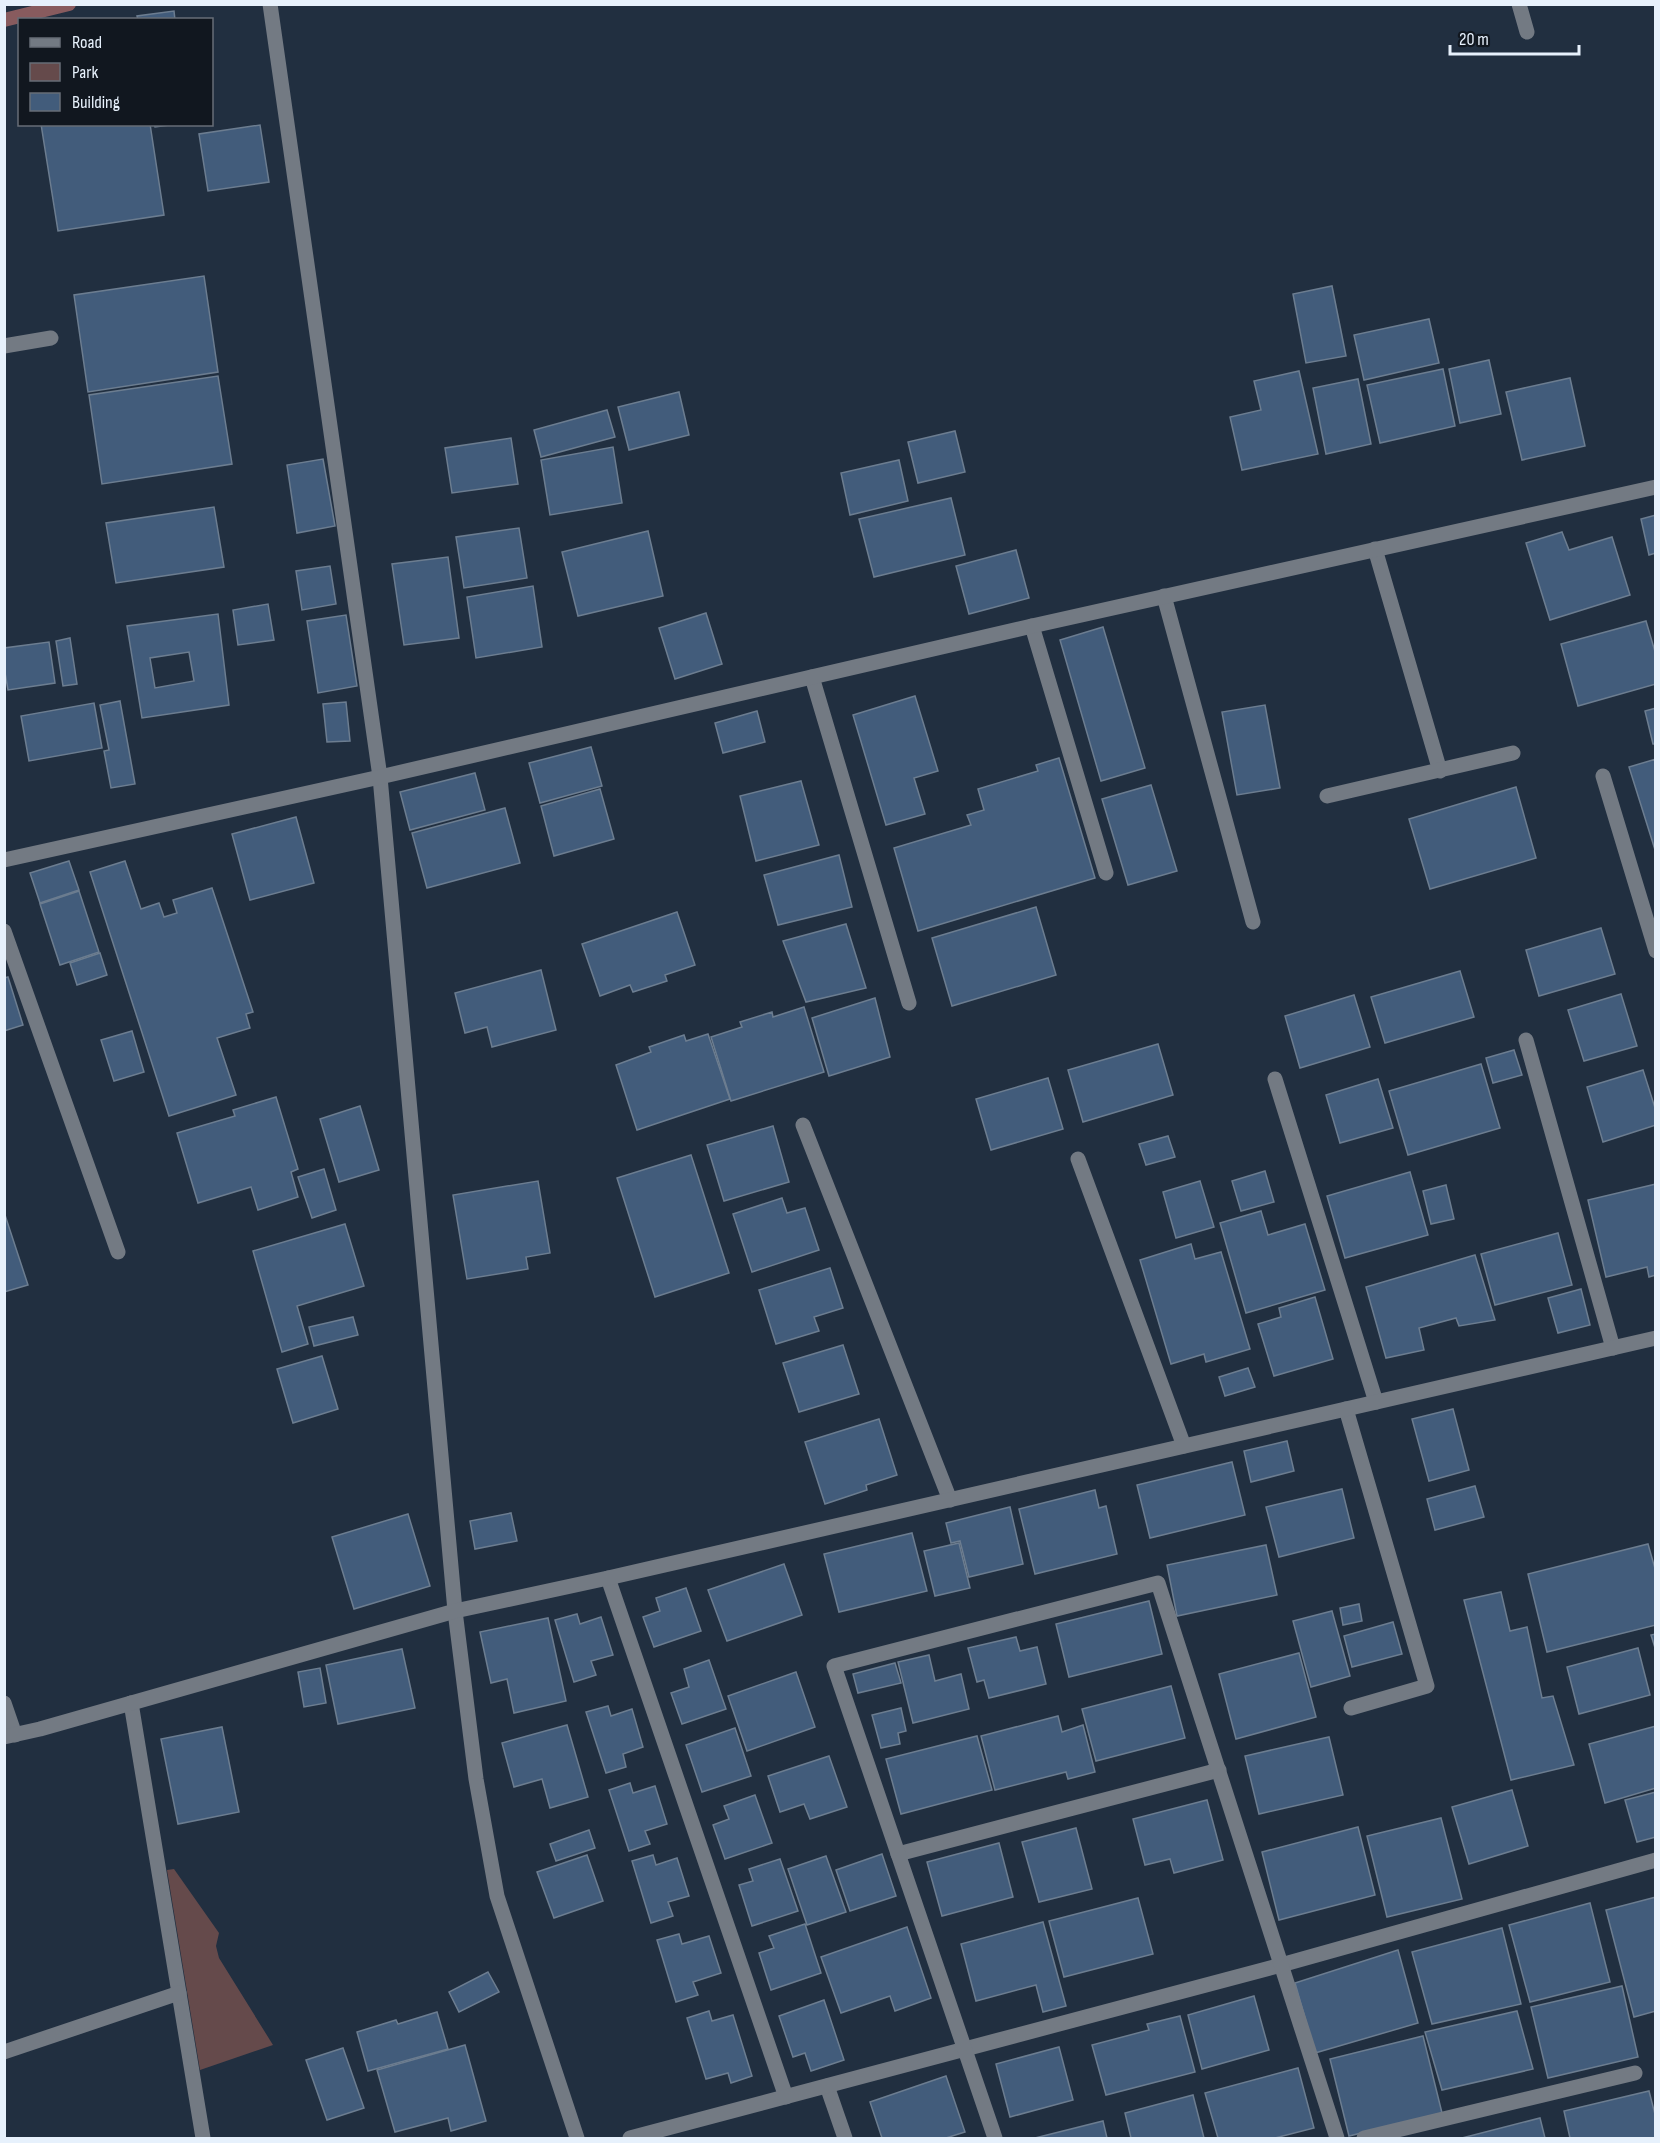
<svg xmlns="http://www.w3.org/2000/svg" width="1660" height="2143" viewBox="0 0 1660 2143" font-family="'Sofia Sans Condensed',sans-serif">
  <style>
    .green { fill: #654a4b }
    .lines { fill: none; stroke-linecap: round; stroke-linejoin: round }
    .stream { stroke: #885b5e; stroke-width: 14 }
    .building { fill: #425c7b; stroke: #6c7d90; stroke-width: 1.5; fill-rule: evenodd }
    .minor { stroke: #737a83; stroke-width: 15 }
  </style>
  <rect width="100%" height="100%" fill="#212f40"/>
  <path class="green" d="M174 1869 219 1933 216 1946 219 1958 273 2045 200 2070 167 1870Z"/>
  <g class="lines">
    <path class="stream" d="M4 20 69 4"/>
  </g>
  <g class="building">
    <path d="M174 11 175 20H138L137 16Z"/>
    <path d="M41 124H150L164 215 58 231Z"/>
    <path d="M154 124H177L155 127Z"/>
    <path d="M260 125 269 182 208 191 199 134Z"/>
    <path d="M204 276 218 372 88 392 74 295Z"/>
    <path d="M1332 286 1346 356 1306 363 1293 294Z"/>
    <path d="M1429 319 1439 363 1364 380 1354 335Z"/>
    <path d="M1489 360 1501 414 1460 423 1449 369Z"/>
    <path d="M1443 369 1455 426 1380 443 1367 385Z"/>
    <path d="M1299 371 1318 454 1242 470 1230 417 1261 410 1254 381Z"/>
    <path d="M218 376 232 464 102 484 89 395Z"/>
    <path d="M1570 378 1585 446 1522 460 1506 392Z"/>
    <path d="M1358 379 1371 444 1326 454 1313 388Z"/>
    <path d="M679 392 689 435 629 450 618 407Z"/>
    <path d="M607 410 615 437 541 457 534 430Z"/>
    <path d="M955 431 965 472 918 483 908 442Z"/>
    <path d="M511 438 518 484 452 493 445 448Z"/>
    <path d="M613 447 622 503 550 515 541 460Z"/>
    <path d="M323 459 335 526 297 533 287 465Z"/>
    <path d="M899 460 908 501 850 515 841 473Z"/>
    <path d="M951 498 965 555 874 577 859 519Z"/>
    <path d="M214 507 224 567 116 583 106 523Z"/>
    <path d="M1656 515V553L1649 555 1641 519Z"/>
    <path d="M519 528 527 578 464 588 456 537Z"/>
    <path d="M648 531 663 596 578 616 562 552Z"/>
    <path d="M1562 532 1569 550 1612 537 1630 595 1550 620 1526 543Z"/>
    <path d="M1016 550 1029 598 969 614 956 566Z"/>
    <path d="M448 557 459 638 404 645 392 564Z"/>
    <path d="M330 566 336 604 302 610 296 571Z"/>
    <path d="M533 586 542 647 476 658 467 597Z"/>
    <path d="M268 604 274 640 238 645 233 610Z"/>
    <path d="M706 613 722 664 675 679 659 628Z"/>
    <path d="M218 614 229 705 142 718 127 626ZM189 652 194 681 155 688 150 658Z"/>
    <path d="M346 615 357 686 318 693 307 621Z"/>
    <path d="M1646 621 1656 655V684L1578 706 1561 644Z"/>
    <path d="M1103 627 1145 768 1101 781 1060 640Z"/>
    <path d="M70 638 77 684 63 686 56 641Z"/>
    <path d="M49 642 55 683 8 690 4 667V648Z"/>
    <path d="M915 696 938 771 914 778 925 814 886 825 853 715Z"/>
    <path d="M120 701 135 784 111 788 104 751 109 750 100 705Z"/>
    <path d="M346 702 350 741 327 742 323 704Z"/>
    <path d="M94 703 102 748 29 761 21 716Z"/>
    <path d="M1265 705 1280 788 1237 795 1222 712Z"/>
    <path d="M1656 708V744H1653L1645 711Z"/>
    <path d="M757 711 765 742 723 753 715 723Z"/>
    <path d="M591 747 602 786 540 803 529 763Z"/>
    <path d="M1059 758 1095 878 918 931 894 848 971 825 967 815 984 810 978 789 1038 771 1036 765Z"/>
    <path d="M1656 759V853L1629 767Z"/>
    <path d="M475 773 485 810 410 830 400 792Z"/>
    <path d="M801 781 819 845 756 861 740 796Z"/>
    <path d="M1151 785 1177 871 1128 885 1102 799Z"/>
    <path d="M1516 787 1536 858 1430 889 1409 819Z"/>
    <path d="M600 789 614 839 554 856 541 806Z"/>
    <path d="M505 808 520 863 427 888 412 833Z"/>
    <path d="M296 817 314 883 250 900 232 834Z"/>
    <path d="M839 855 852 907 778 925 764 875Z"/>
    <path d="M69 861 79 890 40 903 30 873Z"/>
    <path d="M125 861 141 909 159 903 164 917 177 913 173 900 212 888 253 1012 246 1014 250 1028 217 1038 236 1095 169 1116 90 872Z"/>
    <path d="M79 891 99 952 60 965 40 904Z"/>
    <path d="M1036 907 1056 975 952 1006 932 938Z"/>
    <path d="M677 912 695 965 665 975 667 981 633 992 630 985 600 996 582 944Z"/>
    <path d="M846 924 866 988 806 1002 783 941Z"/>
    <path d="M1601 928 1615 974 1539 996 1526 950Z"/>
    <path d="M100 953 107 975 77 985 70 963Z"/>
    <path d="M541 970 556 1030 492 1047 487 1027 465 1033 455 993Z"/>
    <path d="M1460 971 1474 1017 1385 1043 1371 997Z"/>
    <path d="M8 977 23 1025 4 1031V978Z"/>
    <path d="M1621 994 1637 1046 1584 1061 1568 1010Z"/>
    <path d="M1354 995 1370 1047 1300 1068 1285 1016Z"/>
    <path d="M875 998 890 1057 829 1076 812 1018Z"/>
    <path d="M804 1007 824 1072 731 1101 711 1037 742 1027 740 1022 772 1012 773 1017Z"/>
    <path d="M132 1031 144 1072 114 1081 101 1040Z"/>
    <path d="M708 1034 730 1099 637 1130 616 1065 651 1052 649 1047 684 1035 686 1041Z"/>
    <path d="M1158 1044 1173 1095 1083 1122 1068 1070Z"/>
    <path d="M1514 1050 1522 1075 1493 1083 1486 1058Z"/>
    <path d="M1481 1064 1500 1128 1408 1155 1389 1091Z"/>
    <path d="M1643 1070 1656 1111V1125L1603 1142 1587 1087Z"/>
    <path d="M1048 1078 1063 1129 991 1150 976 1099Z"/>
    <path d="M1378 1079 1393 1128 1340 1143 1326 1095Z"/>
    <path d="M276 1097 298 1169 291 1172 298 1197 258 1210 251 1187 198 1203 177 1133 235 1116 233 1110Z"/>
    <path d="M360 1106 379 1170 339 1182 320 1119Z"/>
    <path d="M773 1126 789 1182 724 1201 707 1145Z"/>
    <path d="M1168 1136 1175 1157 1146 1165 1139 1144Z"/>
    <path d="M691 1155 729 1273 655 1297 617 1178Z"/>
    <path d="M324 1169 336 1210 312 1218 298 1177Z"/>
    <path d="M1265 1171 1274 1202 1241 1211 1232 1181Z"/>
    <path d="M1410 1172 1428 1235 1345 1258 1327 1196Z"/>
    <path d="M538 1181 550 1253 526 1257 528 1269 467 1279 453 1195Z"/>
    <path d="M1200 1181 1214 1227 1176 1238 1163 1192Z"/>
    <path d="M1656 1184V1275L1649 1277 1647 1267 1606 1277 1588 1200Z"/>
    <path d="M1446 1185 1454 1219 1431 1224 1423 1191Z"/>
    <path d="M782 1198 787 1213 805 1208 819 1250 752 1272 733 1214Z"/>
    <path d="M1261 1211 1268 1235 1305 1224 1325 1290 1246 1313 1220 1223Z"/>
    <path d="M4 1212 28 1285 4 1292Z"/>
    <path d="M345 1224 364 1286 297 1306 308 1344 282 1352 253 1251Z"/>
    <path d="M1558 1233 1572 1285 1495 1305 1481 1254Z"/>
    <path d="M1191 1244 1195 1259 1221 1252 1250 1349 1206 1362 1204 1354 1171 1364 1140 1260Z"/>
    <path d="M1475 1255 1495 1320 1459 1326 1456 1318 1419 1328 1424 1350 1386 1358 1366 1287Z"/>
    <path d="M830 1268 843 1308 814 1317 819 1331 776 1344 759 1290Z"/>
    <path d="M1581 1289 1590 1325 1558 1333 1548 1298Z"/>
    <path d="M1315 1297 1333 1359 1274 1376 1258 1324 1281 1317 1279 1308Z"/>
    <path d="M353 1317 358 1335 314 1346 309 1327Z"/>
    <path d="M843 1345 859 1394 799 1412 783 1363Z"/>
    <path d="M322 1356 338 1409 293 1423 277 1369Z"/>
    <path d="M1248 1368 1255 1387 1225 1396 1219 1377Z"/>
    <path d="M1453 1409 1469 1470 1429 1481 1412 1419Z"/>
    <path d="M879 1419 897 1475 866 1485 867 1490 825 1504 805 1442Z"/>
    <path d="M1287 1441 1294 1471 1251 1482 1244 1451Z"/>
    <path d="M1232 1462 1245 1515 1150 1538 1137 1485Z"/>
    <path d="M1475 1486 1484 1517 1435 1530 1427 1499Z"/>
    <path d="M1342 1489 1354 1538 1279 1557 1266 1507Z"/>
    <path d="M1095 1490 1099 1508 1106 1506 1117 1554 1035 1574 1019 1509Z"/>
    <path d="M1010 1507 1023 1564 969 1577 960 1541 951 1543 946 1523Z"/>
    <path d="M511 1513 517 1541 475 1549 470 1521Z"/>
    <path d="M408 1514 430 1586 354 1609 332 1537Z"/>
    <path d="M912 1533 927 1591 839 1612 824 1554Z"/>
    <path d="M959 1543 970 1588 935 1596 924 1551Z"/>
    <path d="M1648 1544 1656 1572V1625L1547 1652 1528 1574Z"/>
    <path d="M1266 1545 1277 1595 1177 1616 1167 1565Z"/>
    <path d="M784 1564 802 1615 727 1641 708 1590Z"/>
    <path d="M686 1588 701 1631 654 1647 643 1617 660 1611 656 1598Z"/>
    <path d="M1501 1592 1510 1631 1527 1627 1542 1698 1553 1696 1574 1765 1511 1780 1464 1600Z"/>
    <path d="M1149 1601 1162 1654 1069 1677 1056 1624Z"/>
    <path d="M1359 1604 1362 1621 1343 1625 1340 1608Z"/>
    <path d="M1332 1611 1350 1676 1311 1687 1293 1621Z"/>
    <path d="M577 1614 580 1624 601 1617 613 1655 591 1661 596 1675 574 1682 555 1620Z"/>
    <path d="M548 1618 566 1701 514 1713 507 1679 491 1683 480 1632Z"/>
    <path d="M1393 1622 1402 1654 1352 1667 1344 1636Z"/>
    <path d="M1656 1634V1651L1651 1635Z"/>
    <path d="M1016 1637 1020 1651 1037 1647 1046 1684 989 1698 984 1680 977 1682 968 1648Z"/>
    <path d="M1638 1648 1650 1695 1579 1714 1567 1667Z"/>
    <path d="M402 1649 415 1708 338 1724 326 1665Z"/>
    <path d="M1299 1653 1316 1717 1236 1739 1219 1674Z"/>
    <path d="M929 1655 935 1681 961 1674 969 1709 913 1723 898 1662Z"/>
    <path d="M709 1660 726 1709 682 1724 671 1693 689 1687 684 1669Z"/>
    <path d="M895 1663 901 1683 858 1693 853 1674Z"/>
    <path d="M320 1668 326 1703 304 1707 298 1672Z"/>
    <path d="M796 1672 815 1727 747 1751 728 1696Z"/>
    <path d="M1171 1686 1185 1738 1096 1761 1082 1709Z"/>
    <path d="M608 1706 611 1716 632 1709 643 1747 623 1754 626 1767 606 1773 586 1712Z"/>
    <path d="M901 1708 906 1731 898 1733 900 1744 881 1748 872 1715Z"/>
    <path d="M1058 1716 1062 1732 1083 1725 1095 1772 1068 1779 1066 1772 995 1790 981 1736Z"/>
    <path d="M567 1725 588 1797 550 1808 542 1779 514 1787 502 1743Z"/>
    <path d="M1656 1726V1788L1605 1803 1589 1744Z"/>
    <path d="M222 1727 239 1812 178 1824 161 1739Z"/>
    <path d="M735 1728 751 1776 702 1792 686 1745Z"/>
    <path d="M977 1736 992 1790 901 1814 886 1759Z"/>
    <path d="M1329 1737 1343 1795 1259 1814 1245 1756Z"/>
    <path d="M829 1756 847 1807 810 1819 804 1804 780 1812 768 1776Z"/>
    <path d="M630 1783 633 1793 655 1786 667 1824 645 1831 650 1844 629 1851 609 1790Z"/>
    <path d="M1512 1790 1528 1846 1469 1864 1452 1807Z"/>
    <path d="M1656 1792V1837L1637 1842 1625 1800Z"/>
    <path d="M755 1795 772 1843 725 1859 713 1825 729 1819 724 1806Z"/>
    <path d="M1207 1800 1223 1860 1174 1873 1170 1859 1145 1865 1133 1819Z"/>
    <path d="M1441 1818 1462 1899 1387 1917 1367 1836Z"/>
    <path d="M1358 1827 1375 1895 1279 1920 1262 1852Z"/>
    <path d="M1076 1828 1092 1889 1039 1902 1022 1842Z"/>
    <path d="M589 1830 595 1848 556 1861 550 1844Z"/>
    <path d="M999 1843 1013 1897 942 1916 927 1862Z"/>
    <path d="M882 1854 896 1896 850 1911 836 1870Z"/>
    <path d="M587 1855 603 1901 554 1918 537 1872Z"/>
    <path d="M653 1855 656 1865 677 1858 689 1896 668 1902 673 1916 651 1923 632 1861Z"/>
    <path d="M826 1856 846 1912 807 1925 788 1869Z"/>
    <path d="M780 1859 798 1911 752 1926 739 1885 753 1881 749 1869Z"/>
    <path d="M1656 1897V2011L1634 2017 1606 1910Z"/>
    <path d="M1138 1898 1153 1954 1064 1977 1049 1921Z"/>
    <path d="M1590 1903 1610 1982 1530 2002 1509 1925Z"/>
    <path d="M1043 1922 1066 2006 1043 2012 1036 1985 976 2001 961 1944Z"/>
    <path d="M805 1924 821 1973 771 1990 759 1953 774 1948 769 1936Z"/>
    <path d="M907 1927 931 1998 895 2011 890 1996 841 2013 821 1957Z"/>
    <path d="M1502 1928 1521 2004 1432 2024 1412 1952Z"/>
    <path d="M679 1934 682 1944 709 1936 721 1973 693 1982 698 1995 676 2002 657 1940Z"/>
    <path d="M1398 1950 1418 2023 1315 2053 1295 1983Z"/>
    <path d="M488 1972 499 1992 459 2012 449 1992Z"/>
    <path d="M1622 1986 1638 2057 1548 2078 1531 2007Z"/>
    <path d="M1254 1996 1269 2050 1202 2069 1188 2015Z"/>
    <path d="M824 2000 844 2060 811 2071 805 2053 793 2057 779 2016Z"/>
    <path d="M709 2011 712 2021 733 2015 752 2076 731 2083 728 2073 706 2079 687 2018Z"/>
    <path d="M1517 2011 1533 2069 1442 2090 1425 2032Z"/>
    <path d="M437 2012 448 2049 368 2071 357 2032 396 2020 398 2024Z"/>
    <path d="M1180 2016 1195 2072 1106 2095 1092 2045 1149 2030 1147 2024Z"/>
    <path d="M1423 2036 1442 2113 1349 2136 1330 2059Z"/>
    <path d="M465 2045 486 2121 451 2131 448 2118 395 2132 377 2070Z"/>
    <path d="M1059 2047 1073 2100 1010 2117 996 2064Z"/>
    <path d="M343 2048 364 2108 327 2120 306 2060Z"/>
    <path d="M1298 2068 1314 2128 1275 2138H1218L1205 2093Z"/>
    <path d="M946 2076 965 2132 946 2138H882L870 2102Z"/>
    <path d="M1649 2091 1656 2118V2138H1570L1564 2111Z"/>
    <path d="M1193 2095 1204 2138H1131L1125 2113Z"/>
    <path d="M1540 2118 1545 2138H1462Z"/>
    <path d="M1103 2121 1107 2138H1035Z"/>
  </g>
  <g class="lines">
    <g class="minor">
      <path d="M270 4 380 777 455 1611 476 1779 497 1896 577 2138"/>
      <path d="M1519 4 1527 32"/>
      <path d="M4 346 51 338"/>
      <path d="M1375 549 1440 771"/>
      <path d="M1164 596 1253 922"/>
      <path d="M1032 626 1106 873"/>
      <path d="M812 677 909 1003"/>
      <path d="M1603 776 1656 951"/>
      <path d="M1327 796 1513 753"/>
      <path d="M4 860 380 777 1032 626 1656 487"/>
      <path d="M4 931 118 1252"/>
      <path d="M1526 1040 1613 1348"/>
      <path d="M1275 1079 1376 1402"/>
      <path d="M803 1125 950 1500"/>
      <path d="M1078 1159 1184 1446"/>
      <path d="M1346 1409 1427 1686 1351 1708"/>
      <path d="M608 1578 786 2097"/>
      <path d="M4 1703 15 1735"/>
      <path d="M131 1703 203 2138"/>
      <path d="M4 1737 40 1729 455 1611 608 1578 1656 1338"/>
      <path d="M898 1854 1219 1770"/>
      <path d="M4 2052 179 1993"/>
      <path d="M827 2086 845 2138"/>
      <path d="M630 2138 1281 1965 1656 1860"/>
      <path d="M995 2138 834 1666 1158 1583 1337 2138"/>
      <path d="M1364 2138 1635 2073"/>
    </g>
  </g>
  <rect width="1660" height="2143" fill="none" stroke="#e7f1fc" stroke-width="12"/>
  <rect x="18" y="18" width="195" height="108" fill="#11171f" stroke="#676e77" stroke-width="1.5"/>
  <rect x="30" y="38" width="30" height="9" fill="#737a83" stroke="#676e77" stroke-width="1.5"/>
  <text x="72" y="48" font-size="18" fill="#e7f1fc">Road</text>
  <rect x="30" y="63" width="30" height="18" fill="#654a4b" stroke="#676e77" stroke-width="1.5"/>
  <text x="72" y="78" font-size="18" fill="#e7f1fc">Park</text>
  <rect x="30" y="93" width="30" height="18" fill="#425c7b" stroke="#676e77" stroke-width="1.5"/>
  <text x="72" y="108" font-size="18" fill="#e7f1fc">Building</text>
  <path d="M1450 45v9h129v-9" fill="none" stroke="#e7f1fc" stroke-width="3"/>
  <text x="1459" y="45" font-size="18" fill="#e7f1fc" stroke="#11171f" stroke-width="4.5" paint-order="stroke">20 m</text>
</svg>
